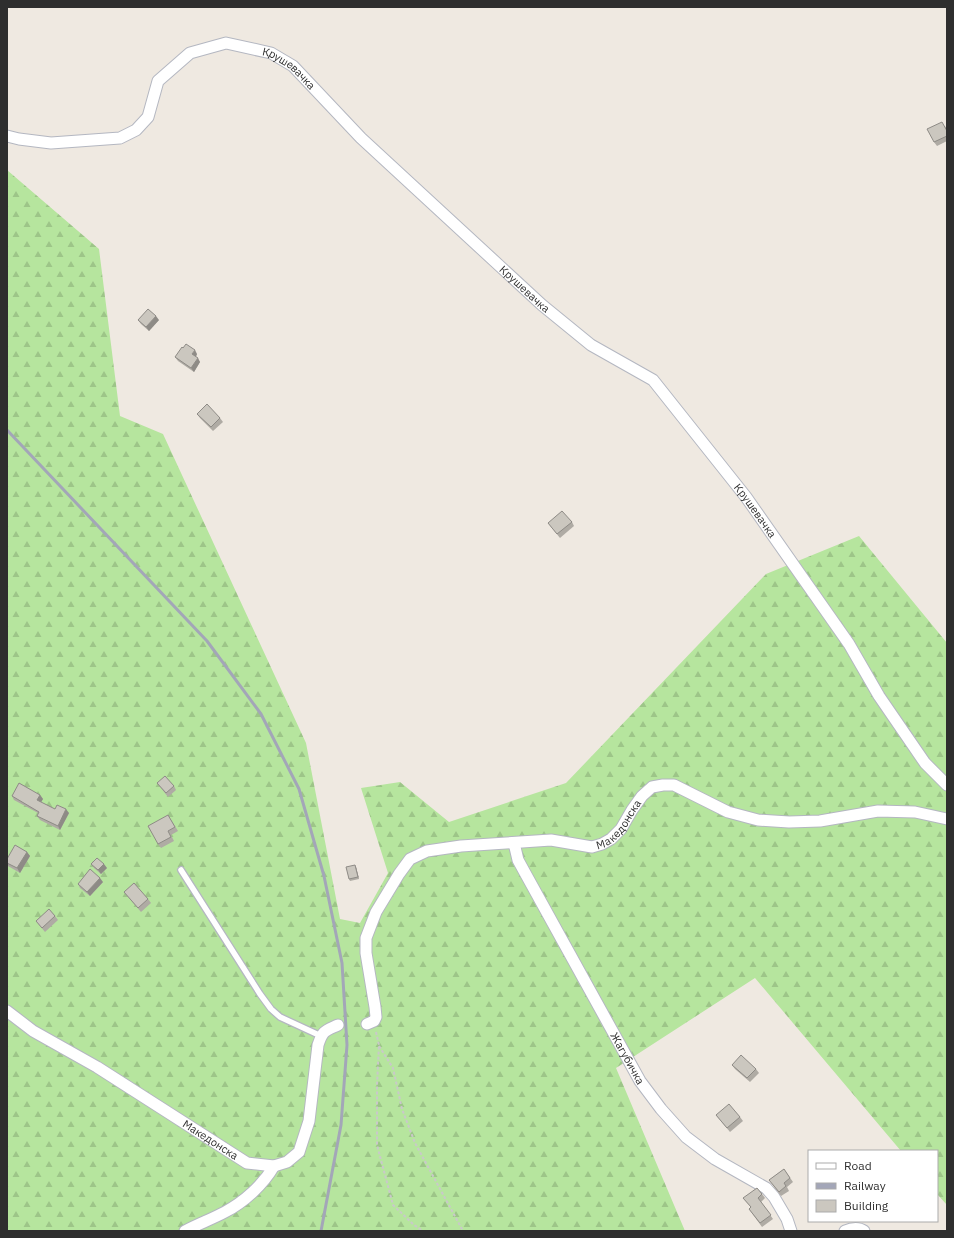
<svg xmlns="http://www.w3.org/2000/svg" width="954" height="1238" viewBox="0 0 954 1238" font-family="'IBM Plex Sans',sans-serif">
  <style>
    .forest { fill: url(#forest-firs) }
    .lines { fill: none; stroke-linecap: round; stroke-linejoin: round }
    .lane-casing { stroke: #b4b7c1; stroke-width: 8 }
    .street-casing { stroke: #b4b7c1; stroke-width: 13 }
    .path { stroke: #c9c9c9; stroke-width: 2; stroke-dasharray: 3 2; stroke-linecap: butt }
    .lane { stroke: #fff; stroke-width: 5.5 }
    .street { stroke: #fff; stroke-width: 11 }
    .rail { stroke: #a3a6b8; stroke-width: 3 }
    .wall { fill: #afaba4 }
    .shaded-wall { fill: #8e8b86 }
    .building { fill: #cbc7bf; stroke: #8e8b86 }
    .labels { text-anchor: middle; stroke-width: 3; stroke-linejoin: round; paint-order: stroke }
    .street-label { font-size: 11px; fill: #2e2e2e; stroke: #fff }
  </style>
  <defs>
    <pattern id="forest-firs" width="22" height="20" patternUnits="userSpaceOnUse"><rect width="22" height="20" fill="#b6e59e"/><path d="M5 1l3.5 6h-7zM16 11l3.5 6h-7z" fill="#9dc588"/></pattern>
  </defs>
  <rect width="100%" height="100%" fill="#efe9e1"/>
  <path class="forest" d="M7 170 99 249 120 416 163 434 306 743 340 919 360 923 388 873 361 788 400 782 449 822 566 783 766 574 859 536 947 643V1205L937 1194V1151H901L755 978 616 1068 685 1231H7Z"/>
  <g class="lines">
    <g class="lane-casing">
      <path id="lane" d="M181 870 260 994 271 1009 280 1017 321 1036"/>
    </g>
    <g class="street-casing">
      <g id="street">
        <path id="s1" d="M7 136 19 139 51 143 120 138 136 130 148 117 158 81 190 53 226 43 271 53 293 66 361 138 542 305 591 345 653 380 746 497 849 644 879 696 925 763 947 785"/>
        <path id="s2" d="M514 843 518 860 524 871 640 1081 661 1109 686 1137 715 1159 766 1188 774 1197 787 1219 791 1231"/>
        <path id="s3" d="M7 1011 33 1031 97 1067 247 1163 274 1166 287 1162 299 1152 309 1121 318 1045C323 1030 325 1031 338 1025"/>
        <path id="s4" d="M367 1024 374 1021 376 1017 375 1007 366 953V938L376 912 399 874 410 859 427 851 461 846 551 840 592 847 602 844 611 839 621 829 632 810 642 796 652 787 663 785H674L728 812 758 820 789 822 820 821 878 811 915 812 947 819"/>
        <path d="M185 1231C198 1224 212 1219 225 1212 244 1202 263 1185 274 1166"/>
        <path d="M845 1231C852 1228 858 1227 864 1231"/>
      </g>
    </g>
    <g class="path">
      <path d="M376 1032 379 1045 377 1085V1145L393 1205 414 1225 423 1231"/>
      <path d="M379 1046 393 1068 402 1109 415 1143 463 1231"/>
    </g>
    <use href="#lane" class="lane"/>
    <use href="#street" class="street"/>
    <path class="rail" d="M7 430 207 641 261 714 299 789 324 876 342 963 347 1045 341 1125 321 1231"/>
  </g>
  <g class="wall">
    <path d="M945 126 947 130V141L937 146 934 142Z"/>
    <path d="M138 320H159L149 331 141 324Z"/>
    <path d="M197 354 196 357 200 362 194 372 178 361 175 357Z"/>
    <path d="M197 414 220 418 223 422 213 431 200 418Z"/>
    <path d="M572 522 574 526 560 538 548 523Z"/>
    <path d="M157 783 174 786 176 790 168 797Z"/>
    <path d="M40 795 43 799 41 802 55 809 69 813 60 830 40 820 37 816 38 813 14 800 12 796Z"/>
    <path d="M168 815 178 831 171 835 174 841 161 848 158 844Z"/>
    <path d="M27 852 30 856 20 873 8 866 7 864V859Z"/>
    <path d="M91 864 107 868 101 874 94 868Z"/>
    <path d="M355 865 356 867 359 879 350 881 349 879Z"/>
    <path d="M103 882 90 896 80 888 78 884Z"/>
    <path d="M124 892 148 899 151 903 141 912Z"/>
    <path d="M55 916 58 920 45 932 36 921Z"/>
    <path d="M732 1065 756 1069 759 1073 750 1082 735 1069Z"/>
    <path d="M716 1115 740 1117 743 1121 730 1132Z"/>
    <path d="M784 1169 793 1182 787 1187 789 1191 781 1196 769 1180Z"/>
    <path d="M762 1194 765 1198 761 1202 773 1219 762 1227 749 1209 751 1207 743 1198Z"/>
  </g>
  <g class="shaded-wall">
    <path d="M156 316 159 320 149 331 146 327Z"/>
    <path d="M195 350 197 354 195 358 192 354Z"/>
    <path d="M198 358 200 362 194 372 191 368Z"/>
    <path d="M40 795 43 799 40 804 37 800Z"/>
    <path d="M66 809 69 813 60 830 58 826Z"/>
    <path d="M27 852 30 856 20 873 17 868Z"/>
    <path d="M104 864 107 868 101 874 98 870Z"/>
    <path d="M355 865 356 867 359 879 358 877Z"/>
    <path d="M100 878 103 882 90 896 87 892Z"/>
  </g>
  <g class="building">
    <path d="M942 122 947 131V136L934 142 927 129Z"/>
    <path d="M148 309 156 316 146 327 138 320Z"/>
    <path d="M186 344 195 350 192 354 198 358 191 368 175 357 182 347 183 348Z"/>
    <path d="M207 404 220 418 211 427 197 414Z"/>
    <path d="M562 511 572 522 557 534 548 523Z"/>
    <path d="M165 776 174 786 166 793 157 783Z"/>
    <path d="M19 783 40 795 37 800 55 809 57 805 66 809 58 826 37 816 39 812 12 796Z"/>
    <path d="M168 815 175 827 168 831 171 837 158 844 148 826Z"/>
    <path d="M15 845 27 852 17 868 7 863V859Z"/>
    <path d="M97 858 104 864 98 870 91 864Z"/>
    <path d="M355 865 358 877 349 879 346 867Z"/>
    <path d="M90 869 100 878 87 892 78 884Z"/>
    <path d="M134 883 148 899 138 908 124 892Z"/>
    <path d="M49 909 55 916 42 928 36 921Z"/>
    <path d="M741 1055 756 1069 747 1078 732 1065Z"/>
    <path d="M729 1104 740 1117 727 1128 716 1115Z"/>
    <path d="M784 1169 790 1178 784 1183 786 1186 779 1192 769 1180Z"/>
    <path d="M757 1188 762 1194 758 1198 771 1215 760 1223 749 1209 751 1207 743 1198Z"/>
  </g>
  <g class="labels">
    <g class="street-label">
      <text dy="4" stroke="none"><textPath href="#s1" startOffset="336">Крушевачка</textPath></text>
      <text dy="4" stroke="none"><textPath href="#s1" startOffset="660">Крушевачка</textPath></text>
      <text dy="4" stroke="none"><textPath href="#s1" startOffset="984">Крушевачка</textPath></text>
      <text dy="4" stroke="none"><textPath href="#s4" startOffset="404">Македонска</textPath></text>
      <text dy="4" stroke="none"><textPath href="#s2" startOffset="244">Жагубичка</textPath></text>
      <text dy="4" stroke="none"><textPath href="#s3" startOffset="241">Македонска</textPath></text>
    </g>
  </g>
  <rect width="954" height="1238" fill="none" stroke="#2e2e2e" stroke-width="16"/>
  <rect x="808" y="1150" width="130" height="72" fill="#ffffff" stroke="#ababab"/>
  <rect x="816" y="1163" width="20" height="6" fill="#ffffff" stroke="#ababab"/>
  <text x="844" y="1170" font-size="12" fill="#2e2e2e">Road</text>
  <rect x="816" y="1183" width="20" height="6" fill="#a3a6b8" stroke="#ababab"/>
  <text x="844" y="1190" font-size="12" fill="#2e2e2e">Railway</text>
  <rect x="816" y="1200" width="20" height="12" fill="#cbc7bf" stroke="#ababab"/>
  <text x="844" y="1210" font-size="12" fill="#2e2e2e">Building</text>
</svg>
